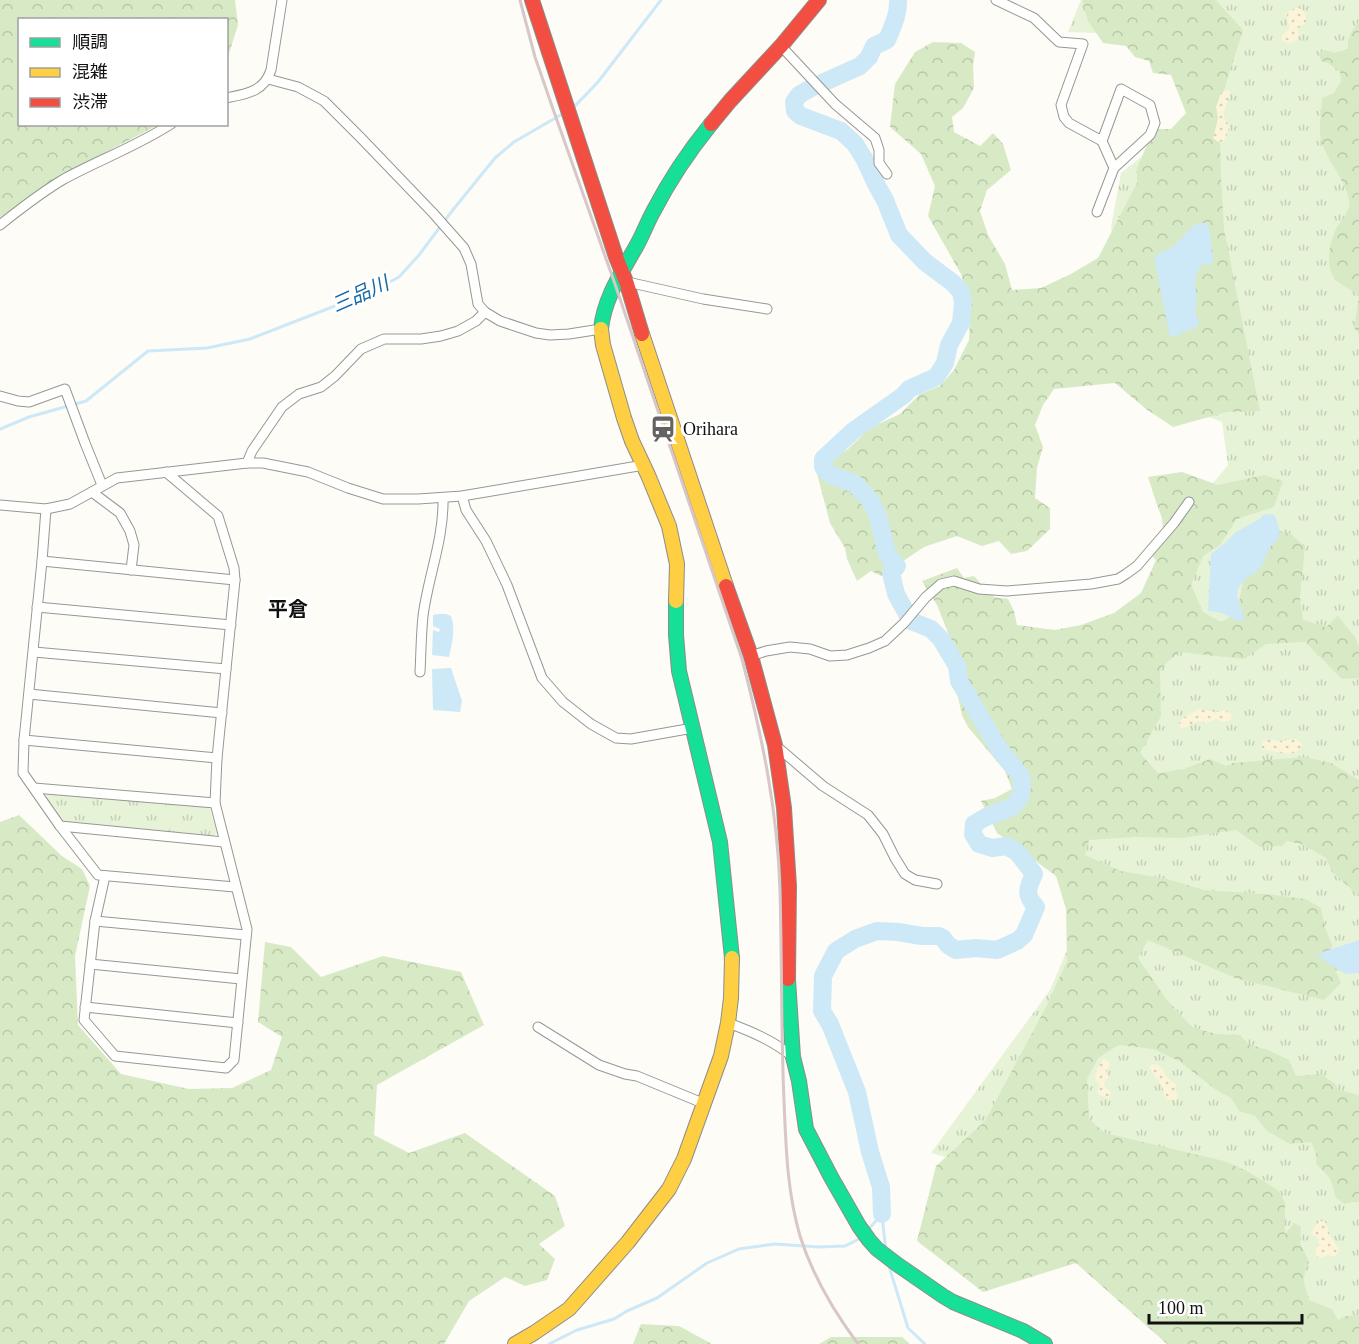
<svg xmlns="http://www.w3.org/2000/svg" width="1359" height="1344" viewBox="0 0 1359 1344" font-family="'Times New Roman','Noto Sans JP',serif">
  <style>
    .grass { fill: url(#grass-tufts) }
    .forest { fill: url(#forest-crowns) }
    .sand { fill: url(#sand-dots) }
    .water { fill: #cde8f7 }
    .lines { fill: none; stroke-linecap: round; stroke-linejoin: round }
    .stream { stroke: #cde8f7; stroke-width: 3 }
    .river { stroke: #cde8f7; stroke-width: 18 }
    .street-casing { stroke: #979795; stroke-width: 11 }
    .fast-casing { stroke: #8e8d8b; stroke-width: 16 }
    .slow-casing { stroke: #8e8d8b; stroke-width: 16 }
    .jam-casing { stroke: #8e8d8b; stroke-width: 16 }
    .street { stroke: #fffffe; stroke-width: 9 }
    .fast { stroke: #16e098; stroke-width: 14 }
    .slow { stroke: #ffcf43; stroke-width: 14 }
    .jam { stroke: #f24e42; stroke-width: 14 }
    .rail { stroke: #d9c6c7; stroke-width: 3 }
    .labels { text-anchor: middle; stroke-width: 6; stroke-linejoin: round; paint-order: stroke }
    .poi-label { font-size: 18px; fill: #111; stroke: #fff; text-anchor: start }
    .water-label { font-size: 20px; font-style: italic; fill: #1768a6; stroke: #fff }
    .neighbourhood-label { font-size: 20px; font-weight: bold; fill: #111; stroke: #fff }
  </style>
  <defs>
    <pattern id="grass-tufts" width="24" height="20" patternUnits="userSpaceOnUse" patternTransform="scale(1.5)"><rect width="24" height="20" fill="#e7f3d7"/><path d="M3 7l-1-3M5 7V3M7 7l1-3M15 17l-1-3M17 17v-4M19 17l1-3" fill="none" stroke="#c5cfb8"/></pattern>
    <pattern id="forest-crowns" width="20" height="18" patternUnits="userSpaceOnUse" patternTransform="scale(1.5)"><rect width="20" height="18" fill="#d8eac5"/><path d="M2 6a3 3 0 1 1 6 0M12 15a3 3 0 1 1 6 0" fill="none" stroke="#b8c8a8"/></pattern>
    <pattern id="sand-dots" width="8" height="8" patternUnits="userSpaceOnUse" patternTransform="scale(1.5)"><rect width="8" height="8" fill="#fcf4d9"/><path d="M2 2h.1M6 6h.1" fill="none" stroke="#d7d0b9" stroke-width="1.8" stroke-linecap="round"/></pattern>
  </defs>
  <rect width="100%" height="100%" fill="#fdfcf7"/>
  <g class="grass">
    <path d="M1081 0H1359V1344L1074 1193 931 1153 1050 990 1096 883 1064 804 1160 608 1173 532 1228 465 1222 422 1166 400 1136 364 1111 227 1121 173 1187 121 1179 36 1068 32Z"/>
    <path d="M48 792 207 807 210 809 217 833 212 837 66 823 62 821 46 797Z"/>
  </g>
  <g class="forest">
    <path d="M0 0H235L238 25 227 60 226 20H20V124L158 125 62 175 0 218Z"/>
    <path d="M1082 0H1216L1243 30 1219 106 1221 176 1224 229 1260 411 1227 412 1173 427 1146 409 1115 383 1054 389 1043 405 1035 425 1043 447 1037 468 1035 498 1050 508V529L1027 551 1011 554 999 541 982 546 957 536 924 547 881 576 871 571 857 581 847 559 845 548 830 523 815 466 847 450 870 428 900 414 920 394 940 386 954 370 969 340 970 307 961 274 928 216 935 186 921 154 890 127 895 84 915 52 933 42 961 43 975 52 973 66 974 88 963 108 952 117 954 132 980 146 993 133 1003 144 1011 170 987 190 980 211 988 235 1005 264 1012 290 1041 288 1071 274 1098 258 1137 183V168L1147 145 1158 129H1171L1186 113 1171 75 1153 73 1149 61 1135 57 1126 46 1103 43 1088 21Z"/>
    <path d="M1359 21V334L1354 328 1359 295C1348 288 1332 282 1330 268 1327 257 1331 237 1337 227 1341 221 1347 215 1349 207 1353 189 1325 159 1321 140 1318 126 1322 112 1322 98L1334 93 1341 81 1340 72 1328 63 1321 61 1319 53 1325 50 1334 53 1348 49V40L1352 31Z"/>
    <path d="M1182 472 1218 485 1264 475 1283 481 1274 507 1237 519 1219 546 1203 556 1191 585 1203 612 1221 622 1237 613 1246 564 1274 531 1290 533 1305 547 1300 598 1303 620 1326 627 1338 616 1355 637 1359 647V678L1342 679 1305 642 1266 644 1244 659 1179 652 1160 669 1161 716 1140 753 1158 773 1184 769 1210 759 1226 766 1233 763 1305 757 1331 763 1359 780V896L1332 872 1326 858 1301 844 1287 841 1282 846 1260 847 1236 830 1182 838 1135 837 1089 840 1085 855 1121 871 1167 879 1204 890 1265 894 1306 899 1321 908 1325 928 1332 944 1331 960 1341 983 1324 1000 1235 978 1148 940 1138 958 1167 1000 1192 1027 1216 1034 1240 1035 1248 1044 1268 1050 1289 1060 1296 1076 1321 1074 1335 1084 1339 1090 1359 1095V1202H1352L1345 1204 1336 1198 1330 1178 1317 1165 1316 1153 1311 1142 1290 1144 1267 1131 1255 1116 1239 1111 1231 1098 1215 1089 1179 1061 1153 1049 1119 1045 1098 1058 1087 1079 1089 1119 1105 1133 1224 1161 1247 1171 1278 1190 1285 1202V1234L1294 1223 1301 1227 1300 1243 1309 1262C1301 1278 1304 1284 1309 1300L1332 1309 1338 1320 1346 1316 1359 1315V1344H1167L1076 1263 983 1292 917 1241 936 1166 985 1121 1046 1007 1067 961 1066 909 1056 876 997 833 981 801 995 798 1012 789 1005 771 968 727 962 715 953 675 950 638 937 605 922 581 957 568 964 578 974 576 994 597 1008 599 1014 611 1017 625 1055 630 1081 625 1114 613 1141 593 1156 560 1150 554 1164 538 1162 518 1156 502 1148 477Z"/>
    <path d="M19 815 62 856 82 869 90 886 75 956 78 1025 121 1074 189 1089 232 1088 271 1070 282 1037 258 1022 265 942 291 947 321 977 383 956 461 972 484 1025 377 1085 374 1135 409 1153 465 1133 555 1196 565 1226 539 1244 555 1259 547 1280 525 1286 505 1277 469 1301 444 1344H0V822Z"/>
    <path d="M641 1324 679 1326 712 1344H633Z"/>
    <path d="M831 1337H902L910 1344H819Z"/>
  </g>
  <g class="sand">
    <path d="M1296 8C1304 8 1307 15 1306 23 1292 29 1303 32 1297 40 1294 44 1285 44 1282 40 1281 38 1282 36 1282 35L1289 29C1288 19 1282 13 1296 8Z"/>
    <path d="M1226 90 1230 91C1231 100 1222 108 1224 117 1225 121 1228 123 1229 127L1226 138 1223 141 1218 142 1213 138 1218 118 1216 107 1220 95 1222 92Z"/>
    <path d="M1198 709C1208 708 1213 715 1225 710L1231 714 1232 717 1230 720 1224 722 1216 719 1206 723 1198 721 1183 729 1179 726V723C1184 715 1191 715 1198 709Z"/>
    <path d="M1269 739 1279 741 1296 739 1302 744 1301 748C1291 757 1284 753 1272 751 1269 750 1266 750 1262 749L1261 746 1263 742Z"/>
    <path d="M1104 1059 1109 1061 1110 1065 1106 1072 1109 1076 1105 1081 1104 1086 1111 1092V1097L1107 1098 1098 1094 1099 1084C1091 1077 1097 1066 1104 1059Z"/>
    <path d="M1152 1064C1166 1065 1161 1073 1169 1079 1171 1081 1174 1082 1176 1084L1175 1089 1178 1096 1176 1101 1167 1100 1164 1095 1163 1088 1149 1067Z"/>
    <path d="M1320 1221 1325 1222C1328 1227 1328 1230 1330 1235 1333 1242 1338 1244 1339 1252L1335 1256 1331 1257 1328 1255 1320 1258 1315 1255C1316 1248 1321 1243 1316 1236L1311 1234 1315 1226Z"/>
  </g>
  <g class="water">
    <path d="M1199 223H1205L1209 228 1210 234 1213 261 1210 265 1204 264 1200 266 1196 275 1195 286 1197 296 1195 312 1199 322 1196 328 1185 331 1179 335 1170 337 1154 257 1175 245 1193 226Z"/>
    <path d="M1266 514H1271L1275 516 1280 531 1277 541 1270 547 1262 565 1256 572 1247 578 1241 584 1238 589 1237 596 1244 619 1242 622C1227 617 1226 612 1208 611L1211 554 1225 543 1236 532 1258 520Z"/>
    <path d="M439 614H446L451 616C456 628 452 644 449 657L432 655 433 630 439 632 440 629 433 626V615Z"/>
    <path d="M451 668 462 701 460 712 433 710 432 669Z"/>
    <path d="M1359 940V973L1346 974 1329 964 1317 954Z"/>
  </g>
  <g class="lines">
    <g class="stream">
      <path d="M572 108 577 104 598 82 661 0"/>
      <path d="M0 429 29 417 86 401 148 351 207 348 250 339 371 292 399 277 419 255 452 211 495 158 514 142 564 113"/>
      <path d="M882 1216 886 1251"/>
      <path d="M867 1231 882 1214"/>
      <path d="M888 1263 908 1328 925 1344"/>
      <path d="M549 1344 577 1330 614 1319 627 1311 657 1298 707 1263 739 1249 775 1244 818 1247 845 1246 861 1238"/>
    </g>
    <path class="river" d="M882 1214 881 1187 870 1152 857 1092 830 1024 822 1011 823 976 836 951 855 939 877 931 898 932 922 936H939L943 938 948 945 956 950 976 948 997 950 1017 941 1024 935 1036 907C1024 894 1028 888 1034 874L1017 852 1006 846 992 848 979 844 973 834 974 824 986 817 1012 807 1019 799 1022 788 1021 776 999 749 959 681 957 666 941 639 931 629 911 621 896 594 891 573 897 566 887 554 878 516 870 500 855 484 831 475 823 467V459L853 431 904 395 909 389 936 377 945 363 949 345 961 323 963 303 961 292 953 283 925 262 899 235 885 200 876 184 865 160 855 144 841 131 801 116 795 111 794 102 799 95 811 88 860 66 869 57 874 46 887 40C892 28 899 14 898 0"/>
    <g class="street-casing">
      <g id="street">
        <path d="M996 0 1034 18 1059 42 1083 44 1061 105 1064 117 1069 123 1102 141 1121 89 1150 105 1155 123 1150 135 1114 168"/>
        <path d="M781 46 835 104 875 138 879 150V163L887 174"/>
        <path d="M268 79 298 87 324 101 361 138 433 213 464 248 471 264 478 304 485 312 500 321 536 333 550 335 569 334 601 329"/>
        <path d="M226 98C246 94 264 92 271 70L282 0"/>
        <path d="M1097 212 1114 168 1102 141"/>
        <path d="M0 225C20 209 42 192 64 179 99 160 137 146 171 124"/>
        <path d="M627 284 632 283 703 299 767 309"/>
        <path d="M0 396 18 401 29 402 65 389 85 443 102 485"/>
        <path d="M247 463 252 451 282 407 299 394 321 387 335 376 361 349 384 339H421L441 336 458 331 476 321 485 312"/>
        <path d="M92 492 120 513 130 531 134 545 131 570"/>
        <path d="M462 496 466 510 486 541 507 585 542 678 563 702 591 724 616 738 631 739 693 728"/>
        <path d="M0 505 46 509 70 504 117 478 247 463H263L308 472 348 488 383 499H418L462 496 644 465"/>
        <path d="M46 509 42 561 24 740 23 773 60 826 98 875 235 887"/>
        <path d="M42 561 235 580"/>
        <path d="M37 607 231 625"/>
        <path d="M34 652 226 669"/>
        <path d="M751 656 766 651 790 647 810 649 830 656 847 655 869 648 885 641 904 623 926 597 941 584 954 581 979 589 1007 591 1091 584 1118 579 1126 574 1137 566 1174 523 1189 502"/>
        <path d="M420 672C421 654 421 635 423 616 428 577 444 539 443 498"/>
        <path d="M29 694 222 713"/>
        <path d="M24 740 217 758"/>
        <path d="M775 745 823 786 868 815 883 834 895 858 905 874 915 880 937 884"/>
        <path d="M34 788 215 803"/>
        <path d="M60 826 224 842"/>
        <path d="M105 876 95 921 84 1020 115 1056 226 1068 234 1060 247 929 215 803 217 758 235 580 234 568 218 516 166 472"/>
        <path d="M95 921 246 935"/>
        <path d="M90 964 241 979"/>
        <path d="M85 1007 238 1023"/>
        <path d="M728 1023C751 1031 774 1041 793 1057"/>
        <path d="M538 1027 599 1065 625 1074 637 1076 705 1104"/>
      </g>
    </g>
    <g class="fast-casing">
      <g id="fast">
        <path d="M601 329C604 298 622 272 637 245 643 234 647 223 653 212 669 181 689 151 711 124"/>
        <path d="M676 601V635L679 671 720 842 732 958"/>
        <path d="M788 979 793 1057 799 1081 806 1129 831 1177 859 1226 869 1240 877 1249 898 1265 943 1296 953 1302 1023 1331 1045 1344"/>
      </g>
    </g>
    <g class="slow-casing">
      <g id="slow">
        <path d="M601 329 603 345 624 418 632 441 648 475 669 526 677 564 676 601"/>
        <path d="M642 334 726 586"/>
        <path d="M515 1344 534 1333 569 1309 628 1242 669 1189 684 1159 721 1056 728 1023 731 998 732 958"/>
      </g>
    </g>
    <g class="jam-casing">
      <g id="jam">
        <path d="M532 0 616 257 627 284 642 334"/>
        <path d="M711 124 730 101 781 46 819 0"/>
        <path d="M726 586 751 656 775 745 784 808 789 886 788 979"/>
      </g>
    </g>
    <use href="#street" class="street"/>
    <use href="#fast" class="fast"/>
    <use href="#slow" class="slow"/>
    <use href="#jam" class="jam"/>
    <path class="rail" d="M520 0 535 57 553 109 616 287 742 659C762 736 778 812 780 892 782 962 781 1031 784 1101 786 1148 787 1191 800 1236 812 1274 835 1313 858 1344"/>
  </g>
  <defs>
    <g id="station-bare" transform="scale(2.07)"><path d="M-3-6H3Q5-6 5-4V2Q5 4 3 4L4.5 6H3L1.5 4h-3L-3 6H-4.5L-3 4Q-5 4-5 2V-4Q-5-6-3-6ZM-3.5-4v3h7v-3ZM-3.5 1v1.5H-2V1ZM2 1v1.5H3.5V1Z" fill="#646362" stroke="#fff" stroke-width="2.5" paint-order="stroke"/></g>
  </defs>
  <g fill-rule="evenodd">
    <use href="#station-bare" x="663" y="429"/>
  </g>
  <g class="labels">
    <g class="poi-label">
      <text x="683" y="435">Orihara</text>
    </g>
    <g class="water-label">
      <text transform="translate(360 294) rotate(-24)" y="7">三品川</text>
    </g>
    <g class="neighbourhood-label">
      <text x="288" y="616">平倉</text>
    </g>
  </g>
  <rect x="18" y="18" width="210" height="108" fill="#ffffff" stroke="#a0a0a0" stroke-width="1.5"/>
  <rect x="30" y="38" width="30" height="9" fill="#16e098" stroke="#a0a0a0" stroke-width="1.5"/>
  <text x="72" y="48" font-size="18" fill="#111111">順調</text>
  <rect x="30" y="68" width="30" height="9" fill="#ffcf43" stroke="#a0a0a0" stroke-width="1.5"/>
  <text x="72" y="78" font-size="18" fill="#111111">混雑</text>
  <rect x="30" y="98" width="30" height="9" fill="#f24e42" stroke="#a0a0a0" stroke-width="1.5"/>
  <text x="72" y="108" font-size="18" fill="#111111">渋滞</text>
  <path d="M1149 1314v9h153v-9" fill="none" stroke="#111111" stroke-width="3"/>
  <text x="1158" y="1314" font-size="18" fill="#111111" stroke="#ffffff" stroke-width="4.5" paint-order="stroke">100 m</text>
</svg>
